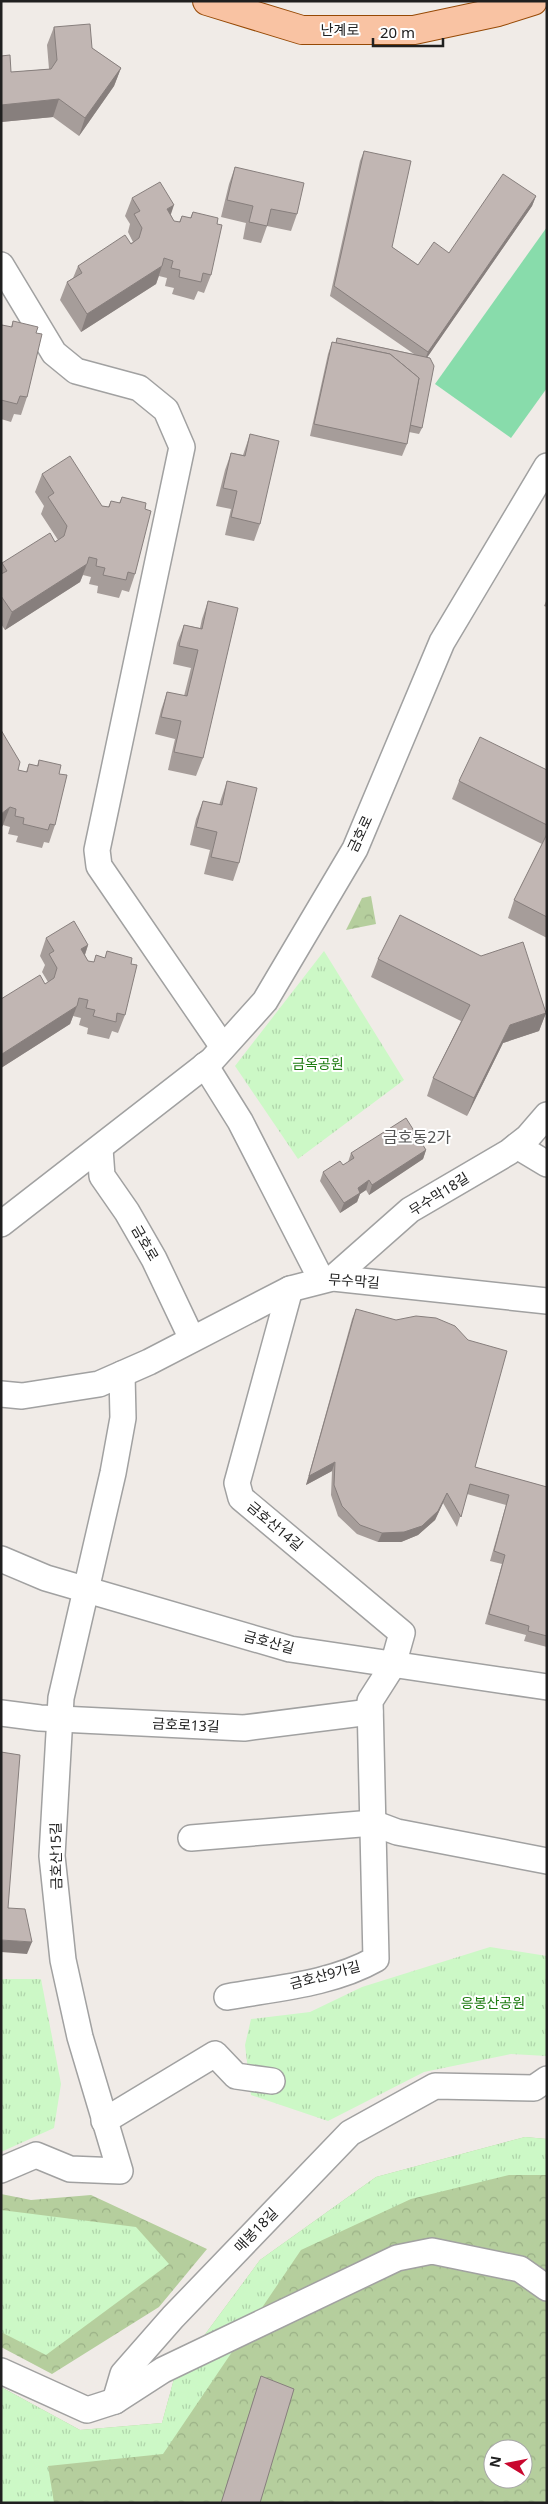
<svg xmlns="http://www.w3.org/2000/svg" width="548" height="2504" viewBox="0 0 548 2504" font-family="'Noto Sans','Noto Sans KR',sans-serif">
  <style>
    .forest { fill: url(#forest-crowns); fill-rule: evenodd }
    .park { fill: url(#park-tufts) }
    .pitch { fill: #88dcab }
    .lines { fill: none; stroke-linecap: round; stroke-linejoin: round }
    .minor-casing { stroke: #a1a1a1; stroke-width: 28 }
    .major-casing { stroke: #964905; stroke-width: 30 }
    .minor { stroke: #fff; stroke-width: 25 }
    .major { stroke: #f9c3a3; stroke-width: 28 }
    .wall { fill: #a69d9a }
    .shaded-wall { fill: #877f7d }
    .building { fill: #c1b6b3; stroke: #877f7d }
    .labels { text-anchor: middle; stroke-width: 4; stroke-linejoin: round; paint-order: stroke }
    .street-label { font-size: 14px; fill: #202020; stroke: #fff }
    .park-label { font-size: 14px; fill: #1d7c10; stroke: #fff }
    .quarter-label { font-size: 16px; fill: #535353; stroke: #fff }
  </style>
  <defs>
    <pattern id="forest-crowns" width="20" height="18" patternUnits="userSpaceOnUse" patternTransform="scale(1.25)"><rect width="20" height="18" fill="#b5ce9d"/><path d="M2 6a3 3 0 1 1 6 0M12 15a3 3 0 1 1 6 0" fill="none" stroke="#9bb187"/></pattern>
    <pattern id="park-tufts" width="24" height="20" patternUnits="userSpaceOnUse" patternTransform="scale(1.25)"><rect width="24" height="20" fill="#ccf8c6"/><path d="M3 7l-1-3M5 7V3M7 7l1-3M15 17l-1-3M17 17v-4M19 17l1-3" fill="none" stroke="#afd4aa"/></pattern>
  </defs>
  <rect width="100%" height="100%" fill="#f0ebe7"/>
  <g class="forest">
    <path d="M371 896 376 924 346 930 362 898Z"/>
    <path d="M525 2137 547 2139V2503H1V2387L80 2430 162 2423 175 2375 260 2260 376 2177ZM493 2449H523V2479H493Z"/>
    <path d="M1 2194 31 2200 91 2195 207 2249 159 2307 52 2374 1 2347Z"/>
  </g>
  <g class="park">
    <path d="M324 951 404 1080 298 1159 235 1066Z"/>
    <path d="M490 1947 547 1956V2056L511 2054 424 2072 328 2121 251 2095 245 2045 251 2019 310 2012 362 1987Z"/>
    <path d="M1 1979H41L61 2084 54 2128 1 2152Z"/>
    <path d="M525 2137 547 2139V2175H509L411 2199 301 2250 163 2454 48 2466 54 2503H1V2387L80 2430 162 2423 175 2375 260 2260 376 2177Z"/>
    <path d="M1 2210 136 2227 169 2264 46 2355 1 2332Z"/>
  </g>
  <path class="pitch" d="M547 227V388L511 438 435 384Z"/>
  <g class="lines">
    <g class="minor-casing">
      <g id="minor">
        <path d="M1 265 54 353 76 371 139 388 166 410 182 447 97 850 99 866 223 1047"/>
        <path d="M205 1065 240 1121 321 1279"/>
        <path d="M517 1146 547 1164"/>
        <path d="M100 1149 102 1176 127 1212 154 1259 192 1339"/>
        <path d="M1 1224 212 1060 265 1001 355 849 442 642 547 466"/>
        <path d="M333 1278 410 1210 509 1152 528 1137 547 1115"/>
        <path d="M1 1394 22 1396 99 1384 149 1362 290 1289 333 1278 547 1301"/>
        <path d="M1 1559 46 1578 290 1649 547 1687"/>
        <path d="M1 1713 40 1718 244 1728 370 1712"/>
        <path d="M191 1838 373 1823 397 1832 547 1861"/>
        <path d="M227 1997C277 1988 332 1984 376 1959L370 1701 393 1665 402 1633 241 1498 237 1483 290 1289"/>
        <path d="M104 2121 215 2054 236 2076 272 2081"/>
        <path d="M1 2170 36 2155 70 2169 120 2171 80 2037 63 1960 52 1856 61 1698 113 1473 123 1418 122 1374"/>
        <path d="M1 2371 87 2410 115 2401 163 2370 397 2258 432 2251 520 2269 547 2288"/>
        <path d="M115 2401 123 2374 173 2317 350 2133 435 2086 534 2088 547 2079"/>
      </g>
    </g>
    <g class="major-casing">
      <path id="major" d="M207 1 302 30H414L498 12 533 1"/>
    </g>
    <use href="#minor" class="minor"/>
    <use href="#major" class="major"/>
  </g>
  <g class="wall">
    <path d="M54 27 92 48 121 68 114 86 79 136 53 117 1 122V56L11 72 49 69 47 45Z"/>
    <path d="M364 151 392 247 418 265 449 253 536 196 532 206 427 357 422 428 419 434 409 432 407 444 402 456 310 436 328 354 332 342 336 343 337 338 414 354 330 296 360 161Z"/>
    <path d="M235 167 297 214 291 231 267 226 261 243 243 239 246 223 221 217 229 184Z"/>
    <path d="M132 198 171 215 174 221 179 222 182 216 190 218 193 212 217 224 211 275 204 293 198 291 194 300 172 294 174 288 165 286 167 278 159 276 156 284 81 332 60 300 67 282 73 278 78 266 133 242 128 232 130 224 125 216Z"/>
    <path d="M13 321 36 333 27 397 21 415 14 414 11 422 1 419V327H11Z"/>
    <path d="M250 434 260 524 254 541 225 535 231 509 216 506 225 470 231 453 243 455Z"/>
    <path d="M42 474 102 506 108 507 111 501 119 503 122 497 145 509 135 574 129 592 122 590 119 598 97 593 98 586 89 584 91 577 83 575 80 582 5 630 1 624V566L2 563 58 540 41 514 44 506 35 492Z"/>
    <path d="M547 599V607L544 606Z"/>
    <path d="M208 601 203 758 196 776 168 770 175 739 155 734 161 710 167 692 184 696 191 668 173 664 177 643 184 625 200 628 202 619Z"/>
    <path d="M39 760 59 774 55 825 49 843 44 842 42 848 16 842 18 836 8 834 10 827 3 825 2 826 18 770 26 772 29 764 37 766Z"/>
    <path d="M547 770V938L508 918 514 900 542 844 452 799 459 781Z"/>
    <path d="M227 781 239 863 233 881 204 874 210 850 190 845 196 819 203 801 219 805Z"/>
    <path d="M46 938 88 945 85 955 88 961 94 962 96 955 105 958 107 951 131 964 125 1015 118 1033 112 1031 109 1039 87 1034 88 1028 79 1025 81 1018 73 1016 70 1024 1 1068V999L45 984 48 982 42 972 45 965 40 956Z"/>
    <path d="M481 956 546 1013 539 1031 503 1043 467 1116 427 1096 433 1078 461 1021 371 977 378 959Z"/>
    <path d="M426 1150 423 1159 369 1195 366 1190 360 1194 357 1202 340 1213 320 1181 323 1172 343 1165 348 1162 351 1153Z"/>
    <path d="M356 1309 475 1467 547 1487V1647L524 1641 526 1635 485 1624 502 1564 490 1561 506 1505 467 1494 457 1527 443 1503 435 1520 418 1535 401 1542H378L357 1534 338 1516 331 1495 332 1471 306 1485 352 1319Z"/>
    <path d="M261 2376 260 2503H221L258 2385Z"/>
  </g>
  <g class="shaded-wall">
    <path d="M121 68 114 86 79 136 85 118Z"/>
    <path d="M59 99 53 117 1 122V105Z"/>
    <path d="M536 196 532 206 424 362 428 352Z"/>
    <path d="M174 205 168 223 167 209Z"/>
    <path d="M162 266 156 284 81 332 87 314Z"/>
    <path d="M87 564 80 582 5 630 12 612Z"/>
    <path d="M10 807 3 825 1 829V814Z"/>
    <path d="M88 945 82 963 81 949Z"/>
    <path d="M77 1006 70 1024 1 1068 2 1054Z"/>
    <path d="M546 1013 539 1031 503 1043 467 1116 474 1098 510 1025Z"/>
    <path d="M426 1150 423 1159 369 1195 372 1185Z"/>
    <path d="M369 1180 366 1190 360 1194 357 1202 340 1213 344 1203 358 1188Z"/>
    <path d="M335 1462 332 1471 306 1485 309 1476Z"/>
    <path d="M447 1493 443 1503 435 1520 418 1535 401 1542H378L382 1533Z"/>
    <path d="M1 1940 32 1942 27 1954 1 1952Z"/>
  </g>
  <g class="building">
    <path d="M90 24 92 48 121 68 85 118 59 99 1 105V56L10 55 11 72 51 69 57 60 54 27Z"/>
    <path d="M364 151 411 161 392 247 418 265 434 242 449 253 503 174 536 196 428 352 334 286Z"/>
    <path d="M235 167 304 183 297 214 271 209 267 226 249 222 253 206 227 200Z"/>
    <path d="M160 182 174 205 167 209 174 221 180 222 182 216 191 218 193 212 218 218 217 224 222 225 211 275 203 273 201 282 179 277 180 270 171 268 173 261 164 258 162 266 87 314 67 282 82 273 78 266 125 235 131 244 139 238 142 228 134 214 140 211 132 198Z"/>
    <path d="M13 321 38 327 36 333 42 334 27 397 20 396 17 404 1 400V328L2 325 12 327Z"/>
    <path d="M337 338 430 358 434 366 422 428 410 425 419 378 390 354 336 343Z"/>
    <path d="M332 342 390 354 419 378 407 444 314 424Z"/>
    <path d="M250 434 279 441 260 524 231 517 237 491 223 488 231 453 245 456Z"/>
    <path d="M70 456 102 506 109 507 111 501 120 503 122 497 146 503 145 509 151 511 135 574 128 572 126 580 103 575 105 568 96 566 97 559 89 557 87 564 12 612 1 596V574L7 571 2 563 50 533 55 542 64 536 67 526 48 497 54 493 42 474Z"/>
    <path d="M208 601 238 608 203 758 174 752 181 721 161 717 167 692 187 696 198 650 179 646 184 625 202 629Z"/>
    <path d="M1 730 20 762 18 770 27 772 29 764 38 766 39 760 61 765 59 774 67 775 55 825 50 824 48 830 23 824 24 818 15 816 16 809 10 807 1 814Z"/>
    <path d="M480 737 547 770V825L459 781Z"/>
    <path d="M227 781 257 788 239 863 211 857 217 832 196 827 203 801 222 805Z"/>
    <path d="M547 834V917L514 900Z"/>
    <path d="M400 915 481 956 523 942 546 1013 510 1025 474 1098 433 1078 470 1005 378 959Z"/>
    <path d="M74 921 88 945 81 949 88 961 94 962 96 955 105 958 107 951 132 958 131 964 137 965 125 1015 117 1013 116 1022 93 1016 95 1010 86 1008 88 1000 79 998 77 1006 2 1054 1 999 40 975 45 984 54 978 57 968 49 954 54 951 46 938Z"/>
    <path d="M406 1118 426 1150 372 1185 369 1180 358 1188 360 1193 344 1203 323 1172 340 1161 343 1165 354 1158 351 1153Z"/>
    <path d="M356 1309 396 1320 416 1316 436 1318 455 1326 468 1340 507 1351 475 1467 547 1487V1636L528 1631 529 1626 489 1614 505 1555 494 1551 509 1495 470 1484 461 1517 447 1493 438 1511 422 1526 404 1532 382 1533 360 1525 342 1506 334 1485 335 1462 309 1476Z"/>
    <path d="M1 1752 20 1755 8 1908 25 1909 32 1942 1 1940Z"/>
    <path d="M261 2376 294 2389 260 2503H221Z"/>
  </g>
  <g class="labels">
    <g class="street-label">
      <text x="340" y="35">난계로</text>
      <text transform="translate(360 834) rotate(-65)" y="5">금호로</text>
      <text transform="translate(439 1194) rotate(-32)" y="5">무수막18길</text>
      <text transform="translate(145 1243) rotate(60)" y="5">금호로</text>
      <text transform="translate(354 1281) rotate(4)" y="5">무수막길</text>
      <text transform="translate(275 1526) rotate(40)" y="5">금호산14길</text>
      <text transform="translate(269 1642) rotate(15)" y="5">금호산길</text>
      <text transform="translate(186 1725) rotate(3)" y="5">금호로13길</text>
      <text transform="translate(56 1856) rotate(-91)" y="5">금호산15길</text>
      <text transform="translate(325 1975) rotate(-15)" y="5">금호산9가길</text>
      <text transform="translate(256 2230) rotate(-46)" y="5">매봉18길</text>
    </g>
    <g class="park-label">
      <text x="318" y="1069">금옥공원</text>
      <text x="493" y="2008">응봉산공원</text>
    </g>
    <g class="quarter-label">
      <text x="417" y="1143">금호동2가</text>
    </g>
  </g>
  <rect width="548" height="2504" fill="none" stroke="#202020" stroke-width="5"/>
  <g transform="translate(508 2464) rotate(280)"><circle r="24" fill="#ffffff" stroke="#a6a6a6"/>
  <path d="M0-4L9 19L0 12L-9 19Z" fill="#c9072e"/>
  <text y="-8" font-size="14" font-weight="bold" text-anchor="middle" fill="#202020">N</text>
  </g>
  <path d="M373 38v8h70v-8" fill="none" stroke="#202020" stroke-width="2.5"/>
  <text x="380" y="38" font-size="15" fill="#202020" stroke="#ffffff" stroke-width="4" paint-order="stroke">20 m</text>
</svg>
